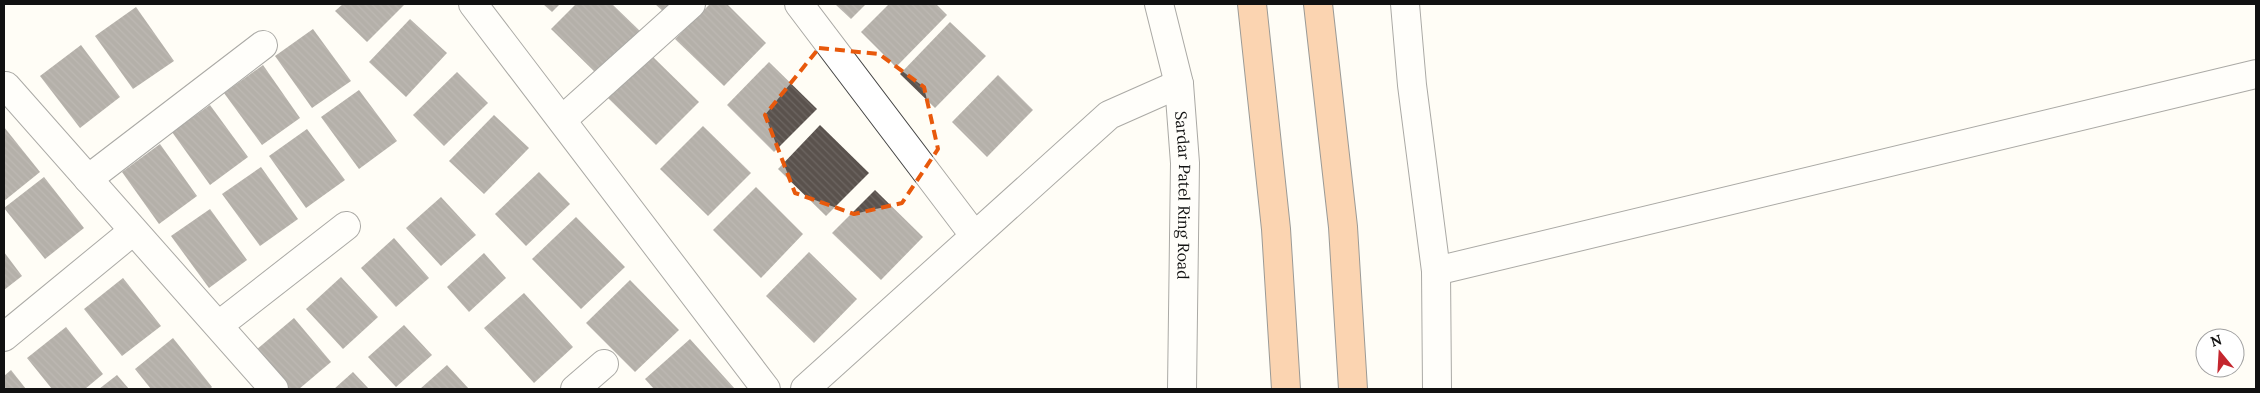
<svg xmlns="http://www.w3.org/2000/svg" width="2260" height="393" viewBox="0 0 2260 393" font-family="Lora,serif">
  <style>
    .building { fill: url(#building-back-hatch) }
    .lines { fill: none; stroke-linecap: round; stroke-linejoin: round }
    .minor-casing { stroke: #444; stroke-width: 30 }
    .highway-casing { stroke: #222; stroke-width: 30 }
    .minor { stroke: #fff; stroke-width: 28 }
    .highway { stroke: #f5a25d; stroke-width: 28 }
    .marked { fill: none; stroke: #e8590c; stroke-width: 4; stroke-dasharray: 10 6; stroke-linejoin: round }
    .labels { text-anchor: middle; stroke-width: 5; stroke-linejoin: round; paint-order: stroke }
    .street-label { font-size: 16px; fill: #111; stroke: #fff }
  </style>
  <defs>
    <pattern id="building-back-hatch" width="6" height="6" patternUnits="userSpaceOnUse" patternTransform="scale(1.25)"><rect width="6" height="6" fill="#5a524d"/><path d="M-1 5l2 2M0 0l6 6M5-1l2 2" fill="none" stroke="#6d6662"/></pattern>
  </defs>
  <rect width="100%" height="100%" fill="#fffdf5"/>
  <g class="building">
    <path d="M343 4H405L367 42 335 11Z"/>
    <path d="M543 4H560L552 12Z"/>
    <path d="M576 4H612L642 33 599 76 551 29Z"/>
    <path d="M655 4H675L665 13Z"/>
    <path d="M710 4H727L766 43 724 86 675 39Z"/>
    <path d="M835 4H866L851 19Z"/>
    <path d="M889 4H936L947 15 896 67 861 32Z"/>
    <path d="M136 7 174 61 133 89 95 36Z"/>
    <path d="M410 19 447 53 406 97 369 62Z"/>
    <path d="M950 22 986 56 935 108 900 74Z"/>
    <path d="M313 29 351 81 312 108 275 56Z"/>
    <path d="M81 45 120 97 80 128 40 76Z"/>
    <path d="M651 55 699 102 656 145 608 98Z"/>
    <path d="M769 62 817 109 774 152 727 105Z"/>
    <path d="M263 65 300 118 262 145 224 93Z"/>
    <path d="M457 72 488 103 444 146 413 115Z"/>
    <path d="M998 75 1033 110 987 157 952 122Z"/>
    <path d="M359 90 397 141 359 169 321 117Z"/>
    <path d="M210 105 248 157 210 185 172 132Z"/>
    <path d="M494 115 529 148 484 194 449 161Z"/>
    <path d="M820 125 869 173 826 216 778 169Z"/>
    <path d="M703 126 751 173 708 216 660 169Z"/>
    <path d="M4 127 40 172 4 201Z"/>
    <path d="M307 129 345 180 306 208 269 156Z"/>
    <path d="M160 144 197 196 159 224 122 172Z"/>
    <path d="M261 167 298 219 260 246 222 194Z"/>
    <path d="M539 172 570 204 526 246 495 214Z"/>
    <path d="M44 177 84 228 45 259 4 208Z"/>
    <path d="M756 187 803 234 761 278 713 230Z"/>
    <path d="M875 190 923 237 881 280 832 233Z"/>
    <path d="M441 197 476 235 441 266 406 228Z"/>
    <path d="M210 209 247 260 209 288 171 236Z"/>
    <path d="M576 217 625 267 581 309 532 259Z"/>
    <path d="M394 238 429 278 396 307 361 268Z"/>
    <path d="M4 252 22 276 4 290Z"/>
    <path d="M809 252 857 299 814 343 766 296Z"/>
    <path d="M484 253 506 278 469 312 447 287Z"/>
    <path d="M341 277 378 317 343 349 306 309Z"/>
    <path d="M123 278 161 326 122 356 84 309Z"/>
    <path d="M630 280 679 330 635 372 586 323Z"/>
    <path d="M524 293 573 347 534 383 484 328Z"/>
    <path d="M294 318 331 362 299 389H289L256 350Z"/>
    <path d="M404 325 432 355 396 387 368 357Z"/>
    <path d="M66 327 103 374 85 389H52L27 358Z"/>
    <path d="M173 338 212 387 210 389H151L135 369Z"/>
    <path d="M690 339 735 389H654L645 379Z"/>
    <path d="M447 365 469 389H420Z"/>
    <path d="M11 370 26 389H4V376Z"/>
    <path d="M353 372 369 389H334Z"/>
    <path d="M117 375 129 389H99Z"/>
  </g>
  <g class="lines">
    <g class="minor-casing">
      <g id="minor">
        <path d="M473 4 766 389"/>
        <path d="M799 4 974 235"/>
        <path id="s1" d="M1159 4 1179 84 1185 163 1182 389"/>
        <path d="M1405 4 1412 85 1436 271 1437 389"/>
        <path d="M4 87 6 86 274 389"/>
        <path d="M562 120 691 4"/>
        <path d="M88 179 263 45"/>
        <path d="M1436 271 2256 74"/>
        <path d="M219 325 346 226"/>
        <path d="M4 337 133 231"/>
        <path d="M575 389 604 364"/>
        <path d="M805 389 1109 115 1179 84"/>
      </g>
    </g>
    <g class="highway-casing">
      <g id="highway">
        <path d="M1252 4 1276 229 1286 389"/>
        <path d="M1318 4 1343 227 1353 389"/>
      </g>
    </g>
    <use href="#minor" class="minor"/>
    <use href="#highway" class="highway"/>
  </g>
  <path d="M0 0H2260V393H0ZM819 48 879 54 924 87 938 149 902 203 854 214 795 193 765 115Z" fill="#fffdf5" fill-opacity=".55" fill-rule="evenodd"/>
  <path class="marked" d="M819 48 879 54 924 87 938 149 902 203 854 214 795 193 765 115Z"/>
  <g class="labels">
    <g class="street-label">
      <text dy="6" stroke="none"><textPath href="#s1" startOffset="194">Sardar Patel Ring Road</textPath></text>
    </g>
  </g>
  <rect width="2260" height="393" fill="none" stroke="#111111" stroke-width="10"/>
  <g transform="translate(2220 353) rotate(342)"><circle r="24" fill="#ffffff" stroke="#a0a0a0"/>
  <path d="M0-4L9 19L0 12L-9 19Z" fill="#c4262e"/>
  <text y="-8" font-size="14" font-weight="bold" text-anchor="middle" fill="#111111">N</text>
  </g>
</svg>
